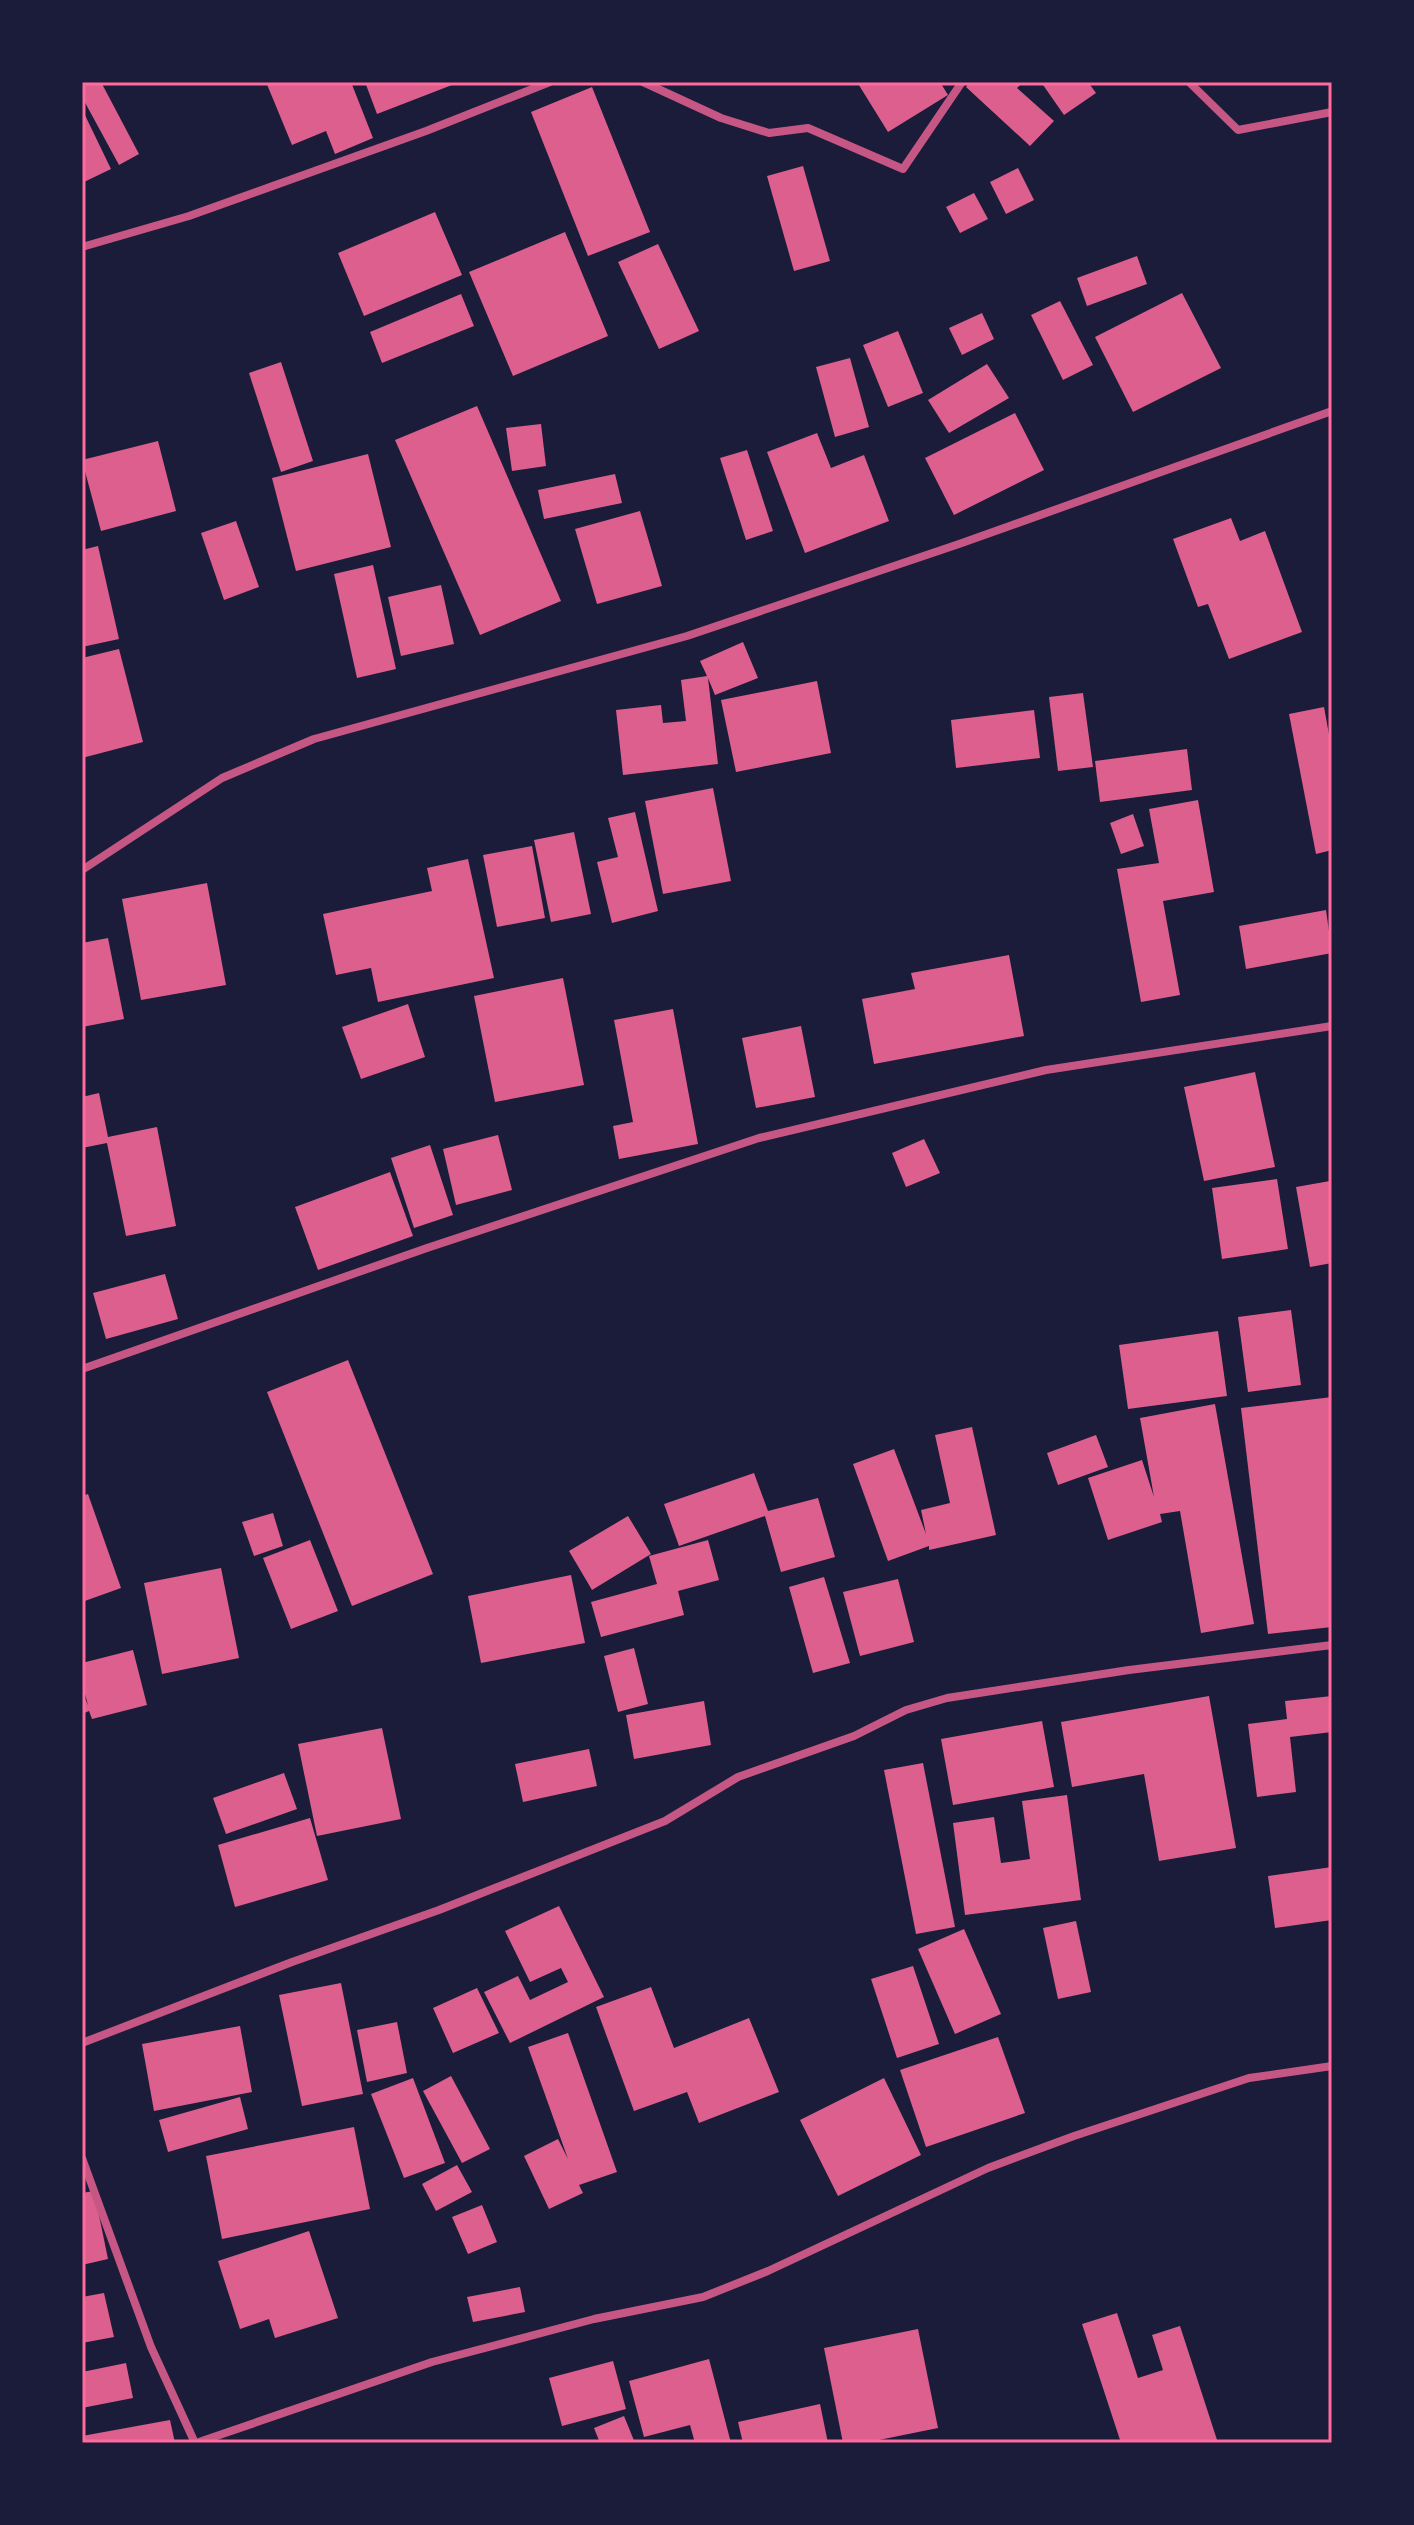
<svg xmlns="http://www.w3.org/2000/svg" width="1414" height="2525" viewBox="0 0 1414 2525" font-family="'Open Sans',sans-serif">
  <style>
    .building { fill: #dd5f8e }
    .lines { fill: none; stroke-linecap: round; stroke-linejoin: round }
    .minor { stroke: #c65784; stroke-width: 8 }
    .neatline { fill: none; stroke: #ff6b9d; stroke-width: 3 }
  </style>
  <rect width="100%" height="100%" fill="#1b1b3a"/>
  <g class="building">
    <path d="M82 82H101L139 154 119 165 82 97Z"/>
    <path d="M266 82H351L373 138 335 154 326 131 292 145Z"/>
    <path d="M365 82H451L452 85 377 114Z"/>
    <path d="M857 82H940L948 95 888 132Z"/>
    <path d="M970 82H1023L1017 88 1054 121 1030 146 966 87Z"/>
    <path d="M1041 82H1088L1096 93 1064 115Z"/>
    <path d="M592 87 650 232 588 256 531 112Z"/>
    <path d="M82 109 111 169 82 183Z"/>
    <path d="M803 166 830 261 794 271 767 176Z"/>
    <path d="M1018 168 1034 200 1006 214 990 182Z"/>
    <path d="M974 193 988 219 960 233 946 207Z"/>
    <path d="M435 212 462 275 364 316 338 253Z"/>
    <path d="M565 232 608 336 513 376 469 272Z"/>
    <path d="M658 244 699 331 659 349 618 262Z"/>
    <path d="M1137 256 1147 284 1087 306 1077 278Z"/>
    <path d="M1182 293 1221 368 1133 412 1095 337Z"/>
    <path d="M461 294 474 326 382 363 370 332Z"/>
    <path d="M1060 301 1093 365 1063 380 1031 315Z"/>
    <path d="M982 313 994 339 962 355 949 328Z"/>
    <path d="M898 331 923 393 888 407 863 345Z"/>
    <path d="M850 358 869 427 835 437 816 367Z"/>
    <path d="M281 362 313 461 281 472 249 373Z"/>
    <path d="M987 364 1009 398 949 433 928 400Z"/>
    <path d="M477 406 561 601 480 635 395 440Z"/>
    <path d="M1015 413 1044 470 954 515 925 458Z"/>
    <path d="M541 424 546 466 512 471 506 428Z"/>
    <path d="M817 433 831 468 864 455 889 521 805 553 767 452Z"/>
    <path d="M158 441 176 511 101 531 82 460Z"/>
    <path d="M747 450 773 531 746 540 720 458Z"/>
    <path d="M368 454 391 547 296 571 272 478Z"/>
    <path d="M615 474 622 503 544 519 538 490Z"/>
    <path d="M640 511 662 586 597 604 575 529Z"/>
    <path d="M1231 518 1240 541 1265 531 1302 632 1229 659 1208 604 1198 607 1173 539Z"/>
    <path d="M236 521 259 587 224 600 201 533Z"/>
    <path d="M98 546 119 639 82 647V550Z"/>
    <path d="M373 565 396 669 357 678 334 574Z"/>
    <path d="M441 585 454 644 401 656 388 597Z"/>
    <path d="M743 642 758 678 715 695 708 678 718 764 623 775 616 710 661 705 663 723 686 721 681 680 707 676 700 661Z"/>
    <path d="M119 649 143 742 82 758V658Z"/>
    <path d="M817 681 831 753 736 772 721 700Z"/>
    <path d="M1083 693 1093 767 1058 771 1049 697Z"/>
    <path d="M1324 707 1332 751V850L1316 854 1289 714Z"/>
    <path d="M1034 710 1040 758 956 768 951 720Z"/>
    <path d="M1187 749 1192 790 1100 802 1095 761Z"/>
    <path d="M713 788 731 881 663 894 645 801Z"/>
    <path d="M1198 800 1214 892 1163 901 1180 995 1141 1002 1117 869 1159 863 1149 809Z"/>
    <path d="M635 812 658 911 612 923 597 862 618 857 608 818Z"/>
    <path d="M1133 814 1144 846 1121 854 1110 823Z"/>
    <path d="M574 832 591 914 551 922 534 840Z"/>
    <path d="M532 846 545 918 497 927 483 855Z"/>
    <path d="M468 859 494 978 378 1002 371 968 336 975 323 914 432 891 427 868Z"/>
    <path d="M207 883 226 985 141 1000 122 899Z"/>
    <path d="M1326 910 1332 953 1246 969 1239 926Z"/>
    <path d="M108 938 124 1019 82 1027V943Z"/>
    <path d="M1009 955 1024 1036 874 1064 862 999 915 989 911 973Z"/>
    <path d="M563 978 584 1085 495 1102 474 996Z"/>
    <path d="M408 1004 425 1057 361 1079 342 1027Z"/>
    <path d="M673 1009 698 1144 619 1159 613 1126 633 1122 614 1020Z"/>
    <path d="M801 1026 815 1097 756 1108 742 1038Z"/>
    <path d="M1255 1072 1275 1167 1204 1181 1184 1087Z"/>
    <path d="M99 1093 108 1137 157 1127 176 1226 126 1236 107 1143 82 1148V1097Z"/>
    <path d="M498 1135 512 1190 456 1205 443 1149Z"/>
    <path d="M924 1139 940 1173 906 1187 892 1153Z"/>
    <path d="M430 1145 453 1215 414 1228 391 1158Z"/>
    <path d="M390 1172 413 1236 318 1270 295 1207Z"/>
    <path d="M1277 1179 1288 1249 1222 1259 1212 1188Z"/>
    <path d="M1330 1181 1332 1263 1310 1267 1296 1187Z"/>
    <path d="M165 1274 178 1319 106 1339 93 1293Z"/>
    <path d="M1291 1310 1301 1385 1248 1392 1238 1317Z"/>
    <path d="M1218 1331 1227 1396 1128 1409 1119 1345Z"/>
    <path d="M348 1360 433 1574 352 1606 267 1392Z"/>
    <path d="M1332 1397V1627L1268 1634 1241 1408Z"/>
    <path d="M1215 1404 1254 1624 1201 1633 1180 1511 1160 1514 1162 1522 1108 1540 1088 1478 1142 1460 1154 1497 1140 1418Z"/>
    <path d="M972 1427 996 1535 929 1550V1546L888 1561 853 1464 894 1449 926 1534 921 1510 950 1503 935 1435Z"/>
    <path d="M1096 1435 1108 1467 1058 1485 1047 1453Z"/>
    <path d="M754 1473 768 1511 818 1498 835 1557 781 1572 765 1516 679 1546 664 1504Z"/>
    <path d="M88 1494 121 1588 82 1602V1496Z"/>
    <path d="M273 1513 283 1546 254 1556 242 1522Z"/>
    <path d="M628 1516 651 1554 592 1590 569 1551Z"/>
    <path d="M310 1540 338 1611 291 1629 263 1558Z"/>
    <path d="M708 1540 719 1580 678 1591 684 1615 601 1637 591 1602 657 1584 649 1556Z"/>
    <path d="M221 1568 239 1658 162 1674 144 1583Z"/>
    <path d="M571 1575 585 1643 481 1663 468 1596Z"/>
    <path d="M824 1577 850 1663 813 1673 789 1587Z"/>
    <path d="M898 1579 914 1642 860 1656 843 1592Z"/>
    <path d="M634 1648 648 1704 618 1712 604 1656Z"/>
    <path d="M133 1650 147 1705 92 1719 89 1711 82 1714V1692L88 1705 82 1683V1663Z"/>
    <path d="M1209 1696 1236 1848 1159 1861 1144 1774 1072 1787 1061 1722Z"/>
    <path d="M1332 1696V1732L1290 1737 1296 1792 1257 1797 1248 1724 1287 1719 1285 1701Z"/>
    <path d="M704 1701 711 1745 634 1759 626 1715Z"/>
    <path d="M1042 1721 1054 1787 953 1805 941 1739Z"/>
    <path d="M382 1728 401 1819 317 1836 298 1744Z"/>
    <path d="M589 1749 597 1786 523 1802 515 1764Z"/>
    <path d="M923 1763 955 1927 916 1934 884 1770Z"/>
    <path d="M284 1773 297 1809 226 1834 213 1798Z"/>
    <path d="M1067 1795 1081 1900 965 1915 953 1823 994 1817 1001 1863 1030 1859 1022 1801Z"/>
    <path d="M310 1818 328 1880 235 1907 218 1845Z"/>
    <path d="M1332 1867V1920L1275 1928 1268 1876Z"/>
    <path d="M559 1906 604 1997 510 2043 484 1992 518 1976 530 2000 568 1982 561 1968 530 1982 505 1931Z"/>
    <path d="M1076 1921 1091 1992 1058 1999 1043 1928Z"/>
    <path d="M964 1929 1001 2014 955 2034 918 1949Z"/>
    <path d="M913 1966 939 2044 897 2058 871 1979Z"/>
    <path d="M341 1983 363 2094 302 2106 279 1995Z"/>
    <path d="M651 1987 674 2048 749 2018 779 2092 699 2123 687 2092 634 2111 596 2007Z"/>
    <path d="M477 1988 499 2033 453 2053 433 2008Z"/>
    <path d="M397 2022 407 2073 367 2082 357 2030Z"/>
    <path d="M240 2026 252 2092 154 2111 142 2044Z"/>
    <path d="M568 2033 617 2172 579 2185 583 2193 549 2209 524 2156 558 2139 568 2159 528 2047Z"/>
    <path d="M998 2037 1025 2113 926 2147 900 2070Z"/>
    <path d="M451 2076 490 2149 462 2163 423 2091Z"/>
    <path d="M413 2078 445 2163 404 2178 371 2094Z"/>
    <path d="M884 2078 921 2155 838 2196 800 2120Z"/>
    <path d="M240 2097 248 2129 168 2152 159 2120Z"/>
    <path d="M354 2127 370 2209 222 2239 206 2156Z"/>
    <path d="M457 2165 472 2192 436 2211 422 2184Z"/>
    <path d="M94 2191 108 2259 82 2265V2193Z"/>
    <path d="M482 2205 497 2242 468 2254 452 2217Z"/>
    <path d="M309 2231 338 2318 275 2338 269 2319 240 2329 218 2261Z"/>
    <path d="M520 2287 525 2312 473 2322 467 2297Z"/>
    <path d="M104 2293 114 2337 82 2343V2297Z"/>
    <path d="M1117 2313 1138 2378 1163 2370 1152 2335 1180 2326 1218 2443H1121L1082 2324Z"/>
    <path d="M918 2329 938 2428 864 2443H843L824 2348Z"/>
    <path d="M709 2359 731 2443H695L690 2425 644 2437 629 2381Z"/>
    <path d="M613 2361 626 2409 562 2426 549 2378Z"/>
    <path d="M126 2363 133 2398 82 2408V2372Z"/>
    <path d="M820 2404 828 2443H743L738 2422Z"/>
    <path d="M624 2416 635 2443H600L594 2428Z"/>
    <path d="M170 2420 175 2443H82V2436Z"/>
  </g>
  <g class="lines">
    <g class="minor">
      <path d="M643 82 721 118 769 133 808 128 903 169 962 82"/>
      <path d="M1189 82 1238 130 1332 112"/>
      <path d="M82 247 189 216 426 131 550 82"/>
      <path d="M82 870 222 778 314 739 687 636 959 544 1332 411"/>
      <path d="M82 1369 427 1248 759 1138 1046 1070 1332 1026"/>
      <path d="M82 2043 292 1962 439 1910 665 1821 738 1777 854 1736 906 1710 947 1698 1129 1670 1332 1645"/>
      <path d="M82 2158 151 2347 195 2443"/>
      <path d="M196 2443 432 2362 594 2319 703 2297 768 2271 988 2168 1074 2136 1249 2078 1332 2066"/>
    </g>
  </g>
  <rect width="1414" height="2525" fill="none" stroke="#1b1b3a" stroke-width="168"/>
  <rect x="84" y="84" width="1246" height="2357" class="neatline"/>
</svg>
